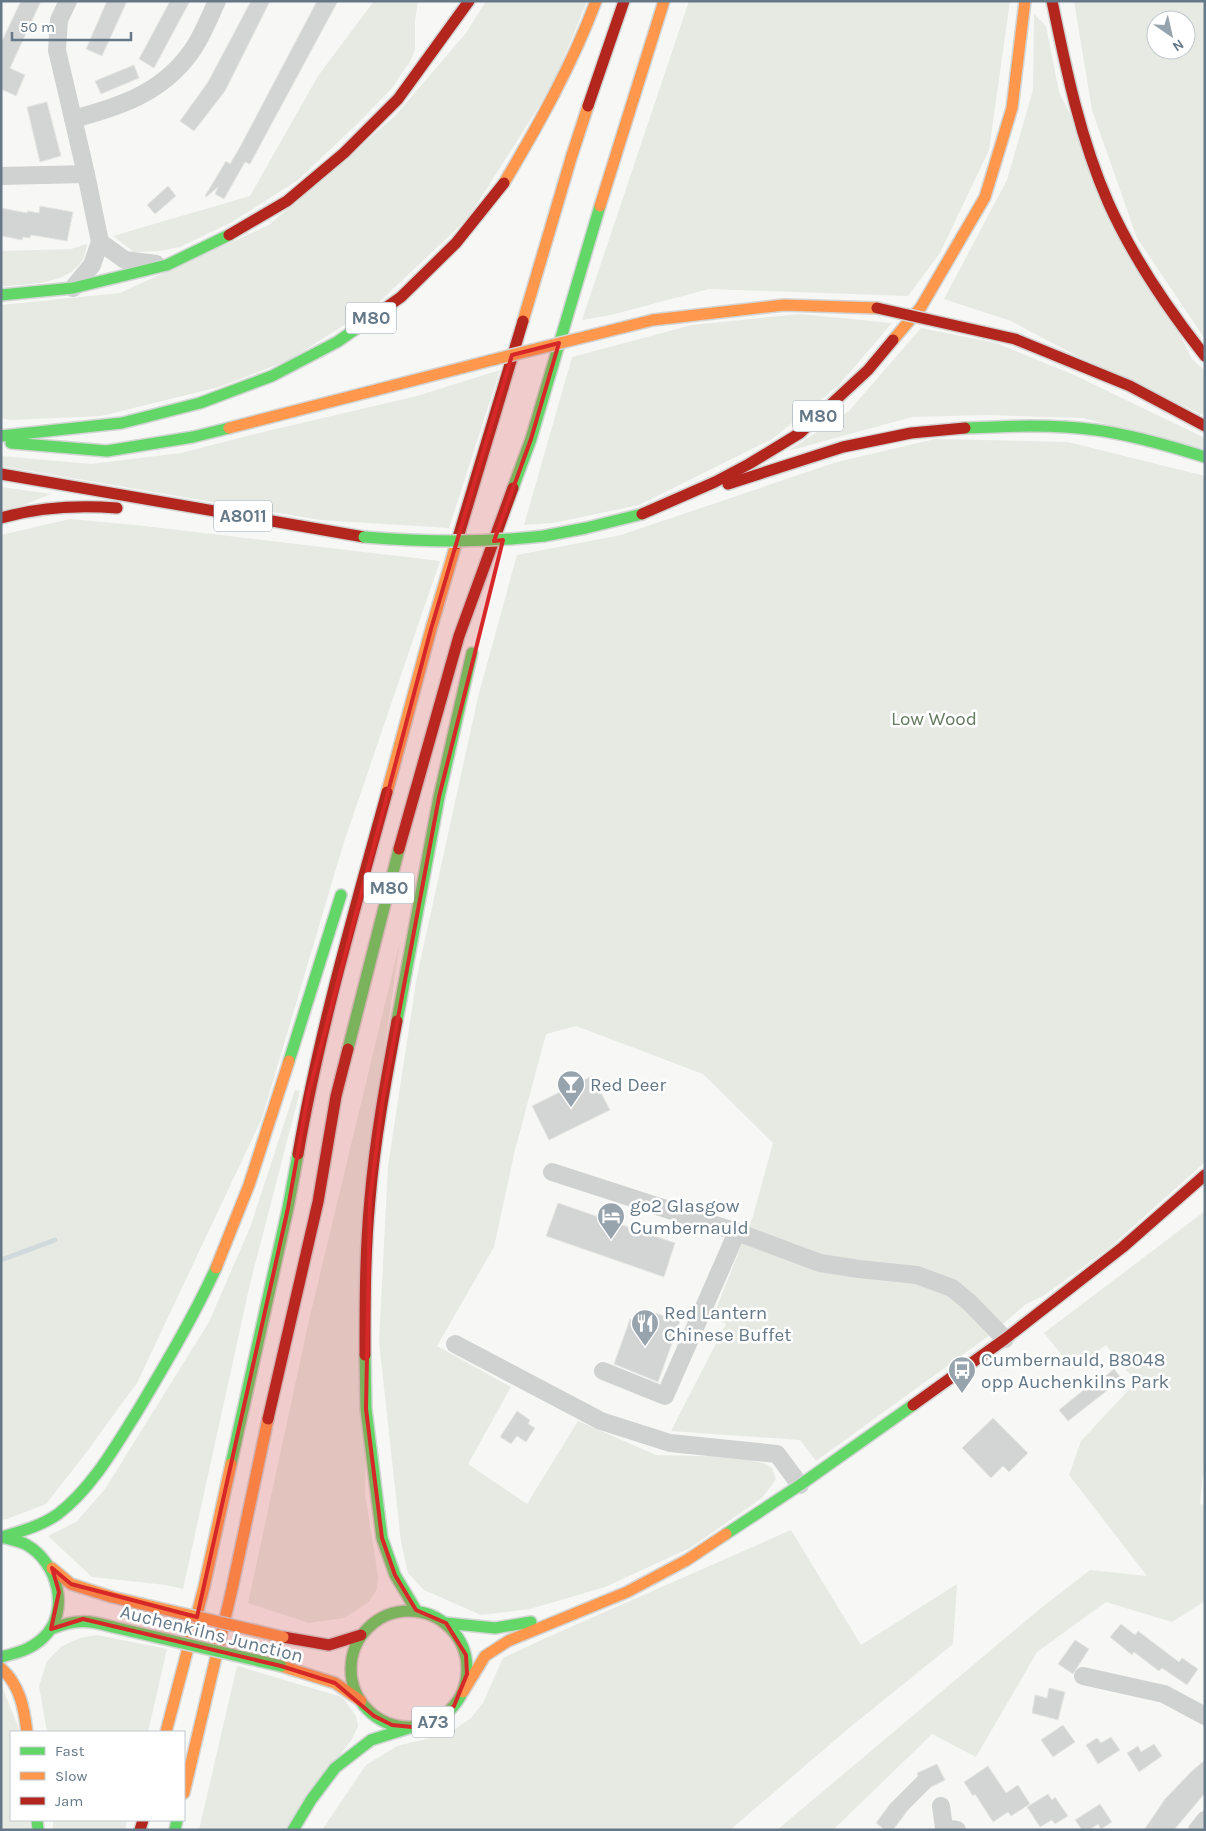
<svg xmlns="http://www.w3.org/2000/svg" width="1206" height="1831" viewBox="0 0 1206 1831" font-family="Karla,sans-serif">
  <style>
    .green { fill: #e6eae3; fill-rule: evenodd }
    .lines { fill: none; stroke-linecap: round; stroke-linejoin: round }
    .stream { stroke: #d0d9dc; stroke-width: 5 }
    .building { fill: #d3d4d4; stroke: #e6e6e5 }
    .fast-casing { stroke: #d3d5d5; stroke-width: 14 }
    .slow-casing { stroke: #d3d5d5; stroke-width: 14 }
    .jam-casing { stroke: #d3d5d5; stroke-width: 14 }
    .street { stroke: #d0d2d2; stroke-width: 18 }
    .fast { stroke: #63d668; stroke-width: 11 }
    .slow { stroke: #ff974d; stroke-width: 11 }
    .jam { stroke: #b3261e; stroke-width: 11 }
    .fast-bridge-casing { stroke: #d3d5d5; stroke-width: 14; stroke-linecap: butt }
    .slow-bridge-casing { stroke: #d3d5d5; stroke-width: 14; stroke-linecap: butt }
    .jam-bridge-casing { stroke: #d3d5d5; stroke-width: 14; stroke-linecap: butt }
    .fast-bridge { stroke: #63d668; stroke-width: 11 }
    .slow-bridge { stroke: #ff974d; stroke-width: 11 }
    .jam-bridge { stroke: #b3261e; stroke-width: 11 }
    .marked { fill: #d62828; fill-opacity: 0.2; stroke: #d62828; stroke-width: 4; stroke-linejoin: round }
    .labels { text-anchor: middle; stroke-width: 5; stroke-linejoin: round; paint-order: stroke }
    .shield { fill: #fff; stroke: #92a0ac; stroke-width: 1 }
    .shield-label { font-size: 18px; font-weight: bold; fill: #647888 }
    .park-label { font-size: 19px; fill: #657a60; stroke: #fff }
    .poi-label { font-size: 19px; fill: #647888; stroke: #fff; text-anchor: start }
    .street-label { font-size: 19px; fill: #647888; stroke: #fff }
  </style>
  <rect width="100%" height="100%" fill="#f7f7f5"/>
  <g class="green">
    <path d="M374 1H418L415 20V49L411 60 392 88 359 122 298 180 232 222 180 247 159 251 134 252 113 236 250 196 318 76Z"/>
    <path d="M486 1H587L553 84 468 218 376 305 289 360 219 387 101 416 10 420 1 418V305L120 293 269 225 395 116 466 33Z"/>
    <path d="M689 1H1010L989 150 940 253 908 296 709 289 611 315 582 320Z"/>
    <path d="M1074 1H1205V339L1137 238 1092 110ZM1156 20H1186V50H1156Z"/>
    <path d="M1034 14 1046 26 1059 92 1192 359 1205 371V416L1075 355 1011 321 944 299 1007 180 1033 90Z"/>
    <path d="M87 244C86 249 85 255 83 259 67 286 28 283 1 287V251L71 249Z"/>
    <path d="M800 314 892 323 839 385 772 439 639 505 553 523 524 525 572 357 692 325Z"/>
    <path d="M921 328 996 343 1072 374 1205 438V450L1083 418 988 415 912 417 788 451 849 411Z"/>
    <path d="M500 370 449 528 320 520 1 466V456L91 464 181 453 259 433 417 396Z"/>
    <path d="M935 439 1068 442 1205 476V1162L1108 1249 1043 1296 1026 1304 990 1335 816 1461 800 1440 671 1431 726 1324 713 1317 753 1216 773 1143 703 1074 576 1026 546 1034 515 1150 494 1247 437 1346 511 1387 468 1464 527 1504 578 1421 656 1455 740 1457 766 1464 772 1468 776 1479 762 1498 690 1548 605 1587 530 1609 481 1615 424 1590 408 1573 401 1542 379 1342 388 1166 417 976 478 697 517 555 621 535 837 462Z"/>
    <path d="M1 487 51 494 1 514Z"/>
    <path d="M70 519 145 526 440 561 344 842 262 1118 137 1383 82 1458 46 1504 7 1519 1 1520V535Z"/>
    <path d="M400 941 373 1129 365 1494 378 1576 377 1589 369 1602 344 1618 309 1623 248 1603 309 1320Z"/>
    <path d="M295 1090 300 1091 250 1284 183 1589 166 1585 92 1577 48 1536 76 1522 105 1489 209 1322 251 1225Z"/>
    <path d="M1205 1211V1455L1200 1504 1205 1505V1601L1172 1622 1106 1602 1037 1652 976 1757 932 1734 833 1830H777L1041 1608 1090 1570 1147 1576 1069 1475 1081 1441 1136 1382 1106 1345 1073 1369 1044 1333Z"/>
    <path d="M791 1530 861 1645 957 1584 953 1644 849 1728 730 1830H322L366 1765 397 1746 448 1734 471 1718 483 1703 503 1658 548 1637Z"/>
    <path d="M97 1635 167 1649 148 1732H47L39 1686 47 1661 62 1646 80 1638Z"/>
    <path d="M237 1666 342 1697 356 1716 358 1726 352 1739 285 1830H199Z"/>
    <path d="M1 1684 20 1732H11V1820H29L31 1830H1Z"/>
    <path d="M53 1820H127L125 1830H53Z"/>
  </g>
  <g class="lines">
    <path class="stream" d="M1 1260 55 1240"/>
  </g>
  <g class="building">
    <path d="M21 1H41L10 68 25 75 16 96 1 89V43Z"/>
    <path d="M107 1H127L102 56 86 49Z"/>
    <path d="M170 1H190L154 68 139 59Z"/>
    <path d="M251 1H270L225 91 194 131 180 121 208 82Z"/>
    <path d="M317 1H338L250 164 245 162 224 199 215 194 218 187 206 197 205 196 226 161 230 164 240 147Z"/>
    <path d="M134 65 139 78 101 94 95 81Z"/>
    <path d="M47 102 61 156 40 162 27 107Z"/>
    <path d="M168 186 176 196 155 214 147 205Z"/>
    <path d="M40 206 73 212 67 241 31 235 30 238 23 237 22 240 1 236V208L27 213 28 211 39 213Z"/>
    <path d="M592 1076 610 1110 549 1140 532 1106Z"/>
    <path d="M558 1203 675 1243 664 1277 546 1236Z"/>
    <path d="M655 1313 680 1321 658 1382 614 1364 630 1319 650 1326Z"/>
    <path d="M1114 1369 1122 1379 1068 1421 1059 1410 1086 1388 1088 1390Z"/>
    <path d="M517 1411 530 1420 528 1424 535 1428 526 1442 517 1436 511 1444 500 1437Z"/>
    <path d="M993 1418 1028 1453 1009 1472 1003 1466 991 1478 962 1448Z"/>
    <path d="M1121 1624 1135 1635 1138 1631 1179 1662 1182 1658 1198 1669 1187 1685 1162 1668 1159 1671 1134 1652 1132 1655 1110 1637Z"/>
    <path d="M1075 1640 1089 1649 1073 1674 1058 1664Z"/>
    <path d="M1049 1688 1065 1692 1058 1720 1032 1713 1035 1695 1047 1698Z"/>
    <path d="M1063 1725 1075 1742 1053 1757 1041 1740Z"/>
    <path d="M1111 1737 1120 1750 1098 1764 1086 1745 1097 1738 1101 1743Z"/>
    <path d="M1154 1744 1162 1756 1139 1772 1127 1753 1138 1746 1141 1752Z"/>
    <path d="M1205 1760V1793L1174 1830H1144L1165 1799 1192 1771Z"/>
    <path d="M937 1764 945 1780 931 1787 908 1810 893 1830H885L876 1823 890 1804 918 1776 917 1773Z"/>
    <path d="M988 1766 1006 1793 1018 1785 1030 1804 1011 1816 1008 1812 993 1822 975 1794 973 1796 964 1782Z"/>
    <path d="M1048 1794 1052 1800 1055 1797 1068 1816 1055 1824 1052 1820 1040 1827 1027 1807Z"/>
    <path d="M1100 1804 1112 1822 1101 1829 1098 1824 1089 1830H1082L1075 1820Z"/>
  </g>
  <g class="lines">
    <g class="fast-casing">
      <g id="fast">
        <path d="M1 295 73 288 167 265 229 235"/>
        <path d="M965 428C1009 426 1053 424 1096 430 1133 435 1170 446 1205 457"/>
        <path d="M1 436 122 423 200 403 272 376 337 342 363 324"/>
        <path d="M11 443 107 451 193 437 229 428"/>
        <path d="M513 488 531 439 600 206"/>
        <path d="M544 536 586 528 642 514"/>
        <path d="M397 1021 439 797 472 653"/>
        <path d="M348 1049 399 849"/>
        <path d="M289 1061 341 895"/>
        <path d="M365 1355 366 1409 382 1538 395 1575 416 1610"/>
        <path d="M231 1464 288 1208 298 1154"/>
        <path d="M726 1534 800 1485 913 1405"/>
        <path d="M1 1537C9 1539 20 1541 27 1545 58 1563 71 1612 43 1638 30 1650 17 1653 1 1657"/>
        <path d="M2 1537C22 1531 41 1526 58 1514 92 1488 115 1447 137 1412 165 1365 193 1318 216 1268"/>
        <circle cx="409" cy="1669" r="58"/>
        <path d="M446 1623 495 1628 531 1622"/>
        <path d="M51 1629C76 1619 88 1620 113 1627"/>
        <path d="M37 1820 38 1830"/>
        <path d="M175 1830 177 1820"/>
        <path d="M293 1830 311 1800 335 1768 371 1740 412 1727"/>
      </g>
    </g>
    <g class="slow-casing">
      <g id="slow">
        <path d="M504 183C539 124 572 65 596 1"/>
        <path d="M600 206 664 1"/>
        <path d="M653 320 784 305 877 308"/>
        <path d="M523 321 572 155 588 106"/>
        <path d="M893 340 921 307 985 197 1012 108 1025 1"/>
        <path d="M229 428 496 359"/>
        <path d="M387 792 431 629 456 544"/>
        <path d="M216 1268 249 1185 289 1061"/>
        <path d="M52 1568 71 1584 112 1597"/>
        <path d="M281 1666 335 1683 361 1701"/>
        <path d="M1 1668C20 1685 24 1708 27 1732"/>
        <path d="M463 1692 485 1656 508 1641 627 1592 687 1560 726 1534"/>
        <path d="M166 1732 204 1587 231 1464"/>
        <path d="M184 1793 232 1589 268 1419"/>
      </g>
    </g>
    <g class="jam-casing">
      <g id="jam">
        <path d="M1052 1C1066 69 1080 138 1108 202 1133 258 1167 308 1205 356"/>
        <path d="M588 106 624 1"/>
        <path d="M229 235 287 201 344 153 398 99 469 1"/>
        <path d="M363 324 401 297 456 243 504 183"/>
        <path d="M1015 339 1130 386 1205 426"/>
        <path d="M1 474 364 537"/>
        <path d="M728 484 843 447 911 433 965 428"/>
        <path d="M642 514 715 482 749 464 800 433 868 370 893 340"/>
        <path d="M1 518C39 507 77 505 117 508"/>
        <path d="M456 544 523 321"/>
        <path d="M399 849 459 636 513 488"/>
        <path d="M298 1154C319 1032 354 912 387 792"/>
        <path d="M365 1355C365 1303 365 1251 370 1199 375 1139 386 1080 397 1021"/>
        <path d="M913 1405 1005 1339 1123 1247 1205 1175"/>
        <path d="M268 1419 318 1202 336 1096 348 1049"/>
        <path d="M283 1637 329 1645 361 1635"/>
        <path d="M140 1830 143 1820"/>
      </g>
    </g>
    <g class="street">
      <path d="M68 1 59 20 57 50 86 174 100 242 92 265 73 288"/>
      <path d="M73 119C119 107 162 93 191 52 202 37 209 18 217 1"/>
      <path d="M1 176 86 174"/>
      <path d="M100 242 125 260 156 264"/>
      <path d="M552 1172 737 1232 820 1263 859 1269 917 1275 952 1288 969 1302 1005 1339"/>
      <path d="M455 1344 601 1421 670 1443 777 1454 800 1485"/>
      <path d="M603 1371 665 1396 737 1232"/>
      <path d="M1083 1676 1164 1694 1205 1716"/>
      <path d="M941 1806 944 1828 957 1830"/>
      <path d="M1197 1830 1205 1820"/>
    </g>
    <use href="#fast" class="fast"/>
    <use href="#slow" class="slow"/>
    <use href="#jam" class="jam"/>
    <g class="fast-bridge-casing">
      <g id="fast-bridge">
        <path d="M364 537C424 542 484 543 544 536"/>
        <path d="M113 1627 281 1666"/>
      </g>
    </g>
    <g class="slow-bridge-casing">
      <g id="slow-bridge">
        <path d="M496 359 653 320"/>
        <path d="M112 1597 283 1637"/>
      </g>
    </g>
    <g class="jam-bridge-casing">
      <path id="jam-bridge" d="M877 308 1015 339"/>
    </g>
    <use href="#fast-bridge" class="fast-bridge"/>
    <use href="#slow-bridge" class="slow-bridge"/>
    <use href="#jam-bridge" class="jam-bridge"/>
  </g>
  <path class="marked" d="M559 343 531 439 494 541 503 540 439 797 382 1104 370 1199 366 1409 382 1538 395 1575 416 1610 446 1623 466 1655 467 1674 454 1706 442 1717 412 1727 392 1725 374 1716 335 1683 281 1666 83 1619 51 1629 59 1592 52 1568 71 1584 197 1617 288 1208 308 1095 431 629 512 355Z"/>
  <defs>
    <g id="bar-pin" transform="scale(1.4375)"><path d="M0 17L-7.5 6A9.5 9.5 0 1 1 7.5 6Z" fill="#97a4ae" stroke="#fff"/><path d="M-6-5H6L.8 .8V4.5H3.5V6h-7V4.5H-.8V.8Z" fill="#fff"/></g>
    <g id="hotel-pin" transform="scale(1.4375)"><path d="M0 17L-7.5 6A9.5 9.5 0 1 1 7.5 6Z" fill="#97a4ae" stroke="#fff"/><path d="M-6-4.5h1.5V1H6V5H4.5V3h-9V5H-6ZM-4 0a1.8 1.8 0 1 1 3.6 0ZM.5 0V-2.5h3Q6-2.5 6 0Z" fill="#fff"/></g>
    <g id="restaurant-pin" transform="scale(1.4375)"><path d="M0 17L-7.5 6A9.5 9.5 0 1 1 7.5 6Z" fill="#97a4ae" stroke="#fff"/><path d="M-5-6h1v4h1v-4h1v4h1v-4h1v5L-1.5 .5V6h-2V.5L-5-1ZM5-6V6H3V1.5H1.5Q1.5-4 5-6Z" fill="#fff"/></g>
    <g id="bus-pin" transform="scale(1.4375)"><path d="M0 17L-7.5 6A9.5 9.5 0 1 1 7.5 6Z" fill="#97a4ae" stroke="#fff"/><path d="M-5-6H5V4H4V6H2V4H-2V6H-4V4H-5ZM-3.5-4V0h7V-4ZM-3.5 1.2v1.5H-2V1.2ZM2 1.2v1.5H3.5V1.2Z" fill="#fff"/></g>
  </defs>
  <g fill-rule="evenodd">
    <use href="#bar-pin" x="571" y="1084"/>
    <use href="#hotel-pin" x="611" y="1216"/>
    <use href="#restaurant-pin" x="645" y="1323"/>
    <use href="#bus-pin" x="962" y="1370"/>
  </g>
  <g class="labels">
    <g class="shield">
      <rect x="346" y="302.5" width="50" height="31" rx="4"/>
      <rect x="793" y="400.5" width="50" height="31" rx="4"/>
      <rect x="214" y="500.5" width="58" height="31" rx="4"/>
      <rect x="364" y="872.5" width="50" height="31" rx="4"/>
      <rect x="412" y="1706.5" width="42" height="31" rx="4"/>
    </g>
    <g class="shield-label">
      <text x="371" y="324">M80</text>
      <text x="818" y="422">M80</text>
      <text x="243" y="522">A8011</text>
      <text x="389" y="894">M80</text>
      <text x="433" y="1728">A73</text>
    </g>
    <g class="park-label">
      <text x="934" y="725">Low Wood</text>
    </g>
    <g class="poi-label">
      <text x="590" y="1091">Red Deer</text>
      <text x="630" y="1212">go2 Glasgow<tspan x="630" dy="22">Cumbernauld</tspan></text>
      <text x="664" y="1319">Red Lantern<tspan x="664" dy="22">Chinese Buffet</tspan></text>
      <text x="981" y="1366">Cumbernauld, B8048<tspan x="981" dy="22">opp Auchenkilns Park</tspan></text>
    </g>
    <g class="street-label">
      <text transform="translate(212 1633) rotate(14)" y="7">Auchenkilns Junction</text>
    </g>
  </g>
  <rect width="1206" height="1831" fill="none" stroke="#647888" stroke-width="5"/>
  <rect x="10" y="1731" width="175" height="90" fill="#ffffff" stroke="#c1c9cf"/>
  <rect x="20" y="1747" width="25" height="8" fill="#63d668" stroke="#c1c9cf"/>
  <text x="55" y="1756" font-size="15" fill="#647888">Fast</text>
  <rect x="20" y="1772" width="25" height="8" fill="#ff974d" stroke="#c1c9cf"/>
  <text x="55" y="1781" font-size="15" fill="#647888">Slow</text>
  <rect x="20" y="1797" width="25" height="8" fill="#b3261e" stroke="#c1c9cf"/>
  <text x="55" y="1806" font-size="15" fill="#647888">Jam</text>
  <g transform="translate(1171 35) rotate(146)"><circle r="24" fill="#ffffff" stroke="#c1c9cf"/>
  <path d="M0-4L9 19L0 12L-9 19Z" fill="#97a4ae"/>
  <text y="-8" font-size="14" font-weight="bold" text-anchor="middle" fill="#647888">N</text>
  </g>
  <path d="M12 32v8h119v-8" fill="none" stroke="#647888" stroke-width="2.5"/>
  <text x="20" y="32" font-size="15" fill="#647888" stroke="#ffffff" stroke-width="4" paint-order="stroke">50 m</text>
</svg>
